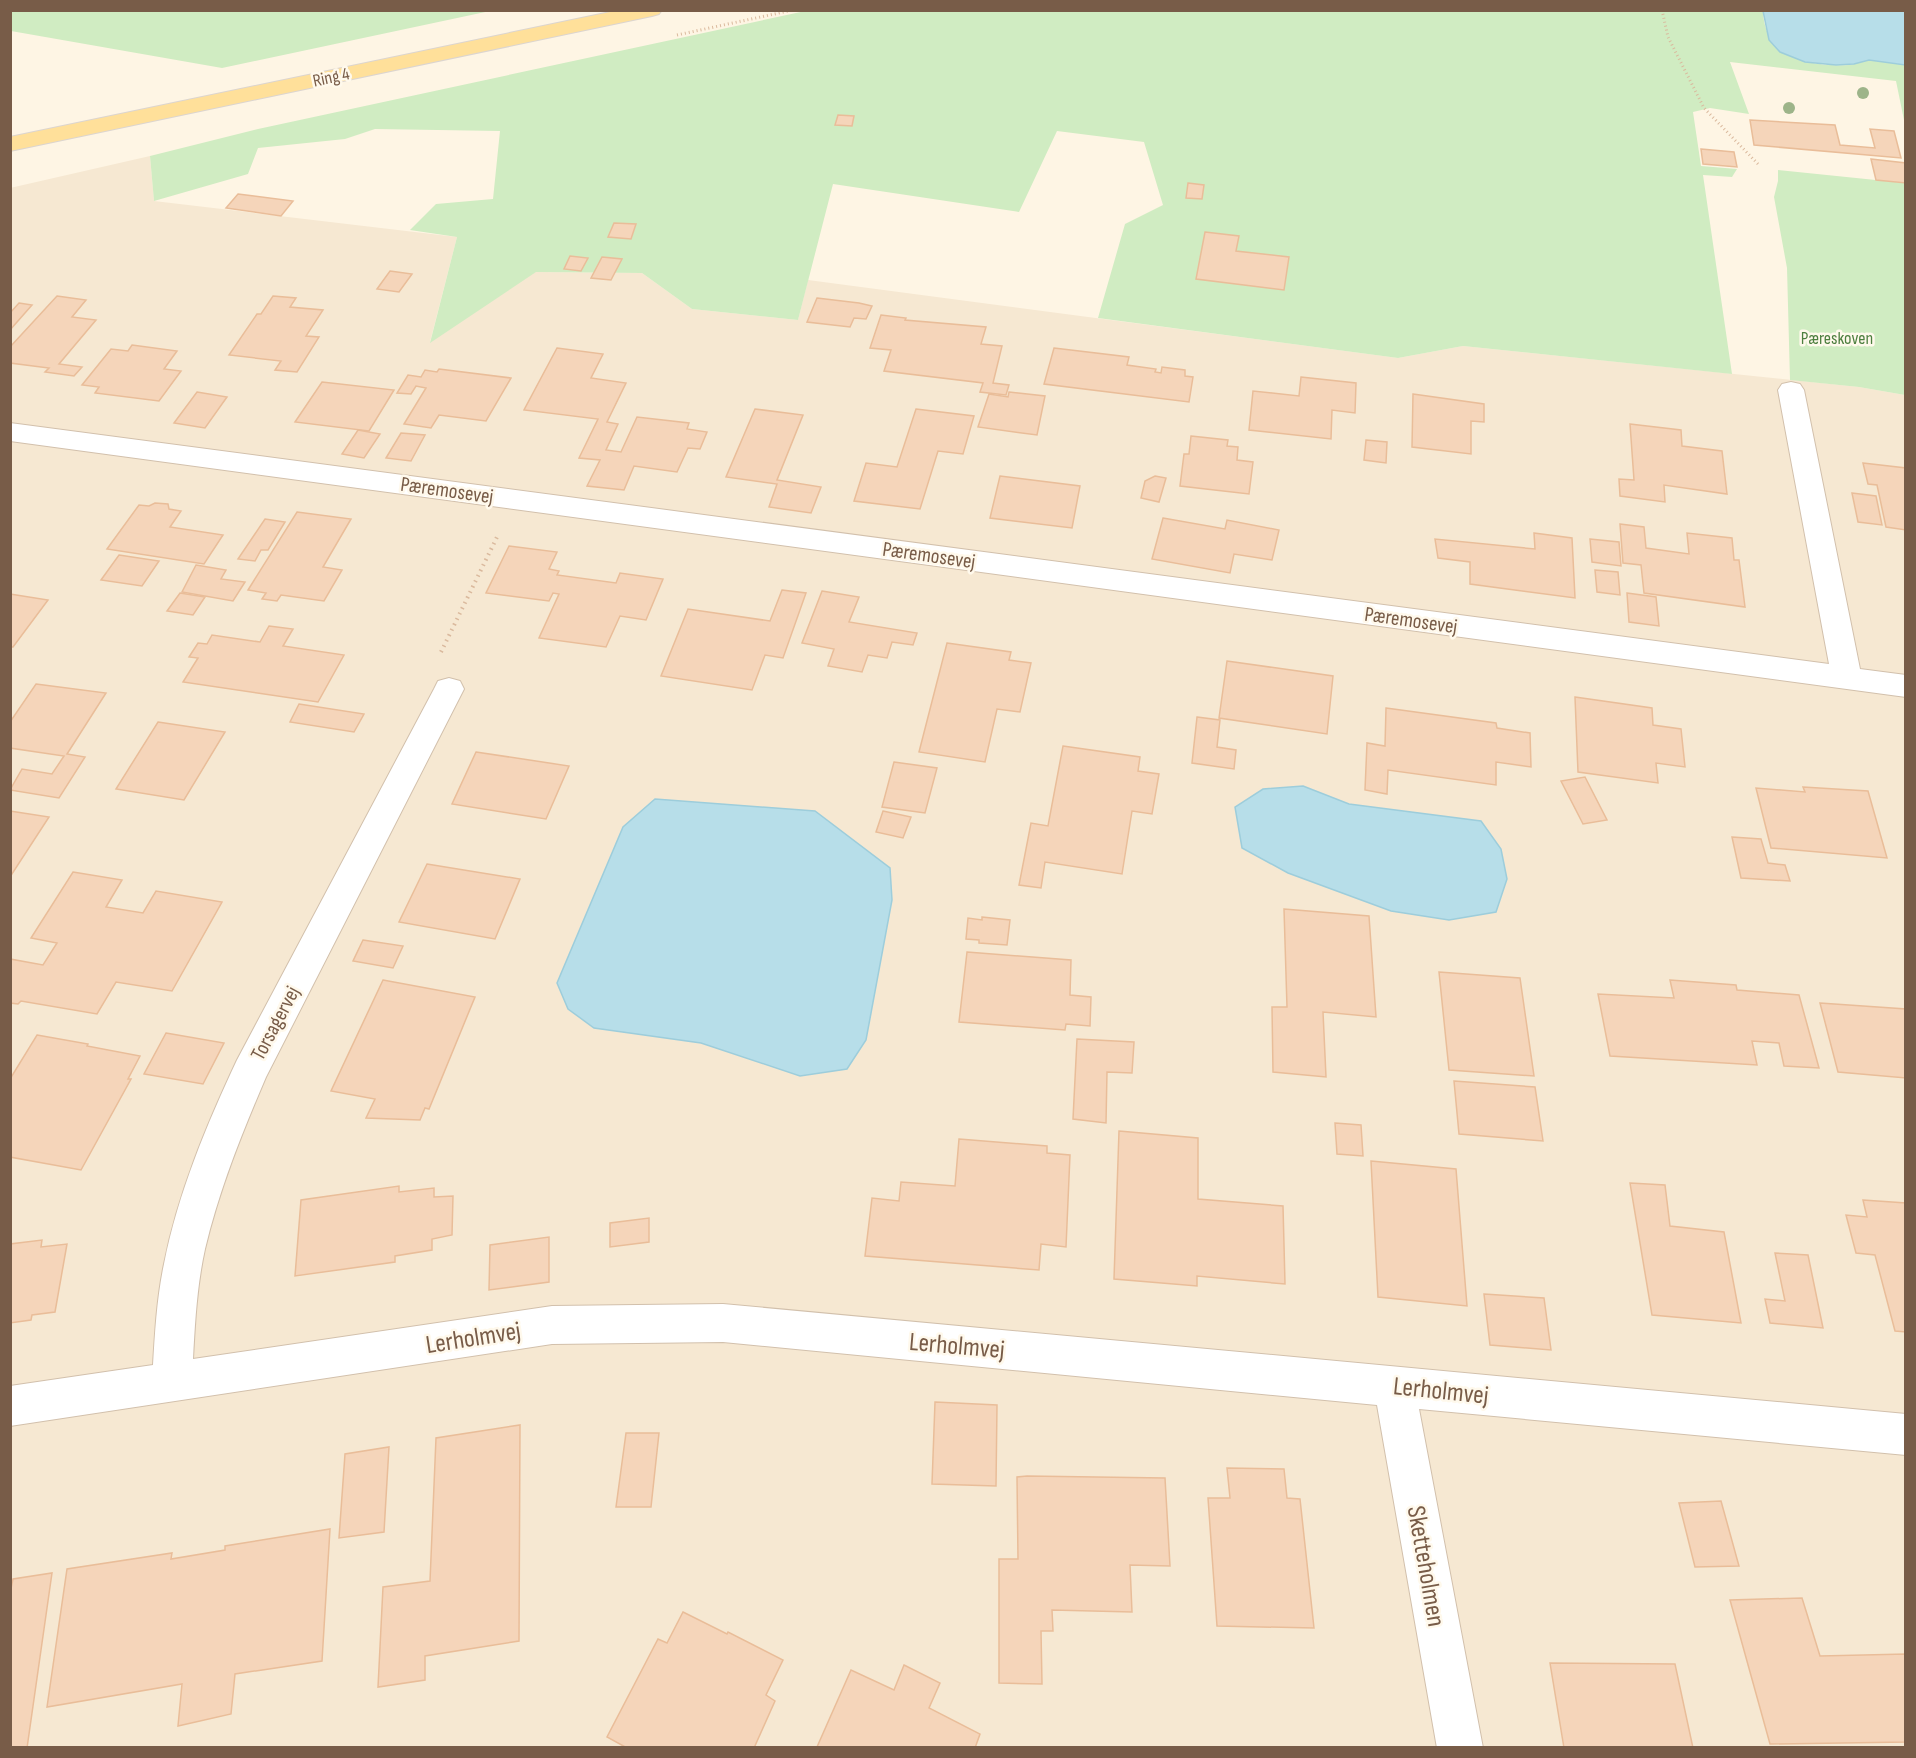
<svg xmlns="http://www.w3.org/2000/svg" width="1916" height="1758" viewBox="0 0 1916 1758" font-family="'Sofia Sans Condensed',sans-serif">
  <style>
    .residential { fill: #f6e8d2 }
    .green { fill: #d0ecc2 }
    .water { fill: #b7dee9; stroke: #9dcddb; stroke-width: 1.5 }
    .building { fill: #f5d5ba; stroke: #e9bd99; stroke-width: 1.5 }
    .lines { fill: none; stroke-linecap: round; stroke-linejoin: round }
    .minor-casing { stroke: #d2c0ac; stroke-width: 2 }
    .major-casing { stroke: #dcd5cf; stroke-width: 2 }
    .path-far1 { stroke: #dab99d; stroke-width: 3; stroke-dasharray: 1 3; stroke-linecap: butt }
    .path { stroke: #dab99d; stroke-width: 4; stroke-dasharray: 1.5 4.5; stroke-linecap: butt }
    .minor { fill: #fff; fill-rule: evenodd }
    .major { fill: #ffe09a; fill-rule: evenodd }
    .tree { fill: #9db489 }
    .labels { text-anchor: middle; stroke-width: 5; stroke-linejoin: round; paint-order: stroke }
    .far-street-label { font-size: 18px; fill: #785c48; stroke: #fff9ec }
    .far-park-label { font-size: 18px; fill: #4d7f3f; stroke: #fff9ec }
    .street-label { font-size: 21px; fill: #785c48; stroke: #fff9ec }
    .near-street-label { font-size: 26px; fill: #785c48; stroke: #fff9ec }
  </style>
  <rect width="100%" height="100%" fill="#fef5e4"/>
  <path class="residential" d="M150 156 154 201 457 237 430 342 535 272 642 273 692 309 798 320 808 280 1398 358 1463 346 1859 387 1905 395V1747H11L10 188Z"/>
  <g class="green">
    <path d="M810 10 1763 11C1764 58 1811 67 1850 65 1856 64 1862 61 1868 60 1880 59 1894 64 1905 65V125L1896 81 1730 62 1749 114 1710 108 1693 112 1701 166 1737 169 1732 177 1703 175 1732 374 1463 346 1398 358 1098 318 1125 224 1163 205 1144 142 1057 131 1019 212 833 184 798 320 692 309 642 273 536 272 430 343 457 237 410 230 436 204 493 199 500 131 375 129 345 139 258 148 248 174 154 201 150 156 258 129Z"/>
    <path d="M10 11 11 10 490 11 222 68 11 31Z"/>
    <path d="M1778 170 1905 183V395L1859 387 1790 380 1787 268 1774 197 1778 181Z"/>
  </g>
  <g class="water">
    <path d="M1763 11H1905V65L1869 60 1854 64 1836 65 1805 62 1780 52 1769 40Z"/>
    <path d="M1303 786 1349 804 1481 821 1501 849 1507 879 1496 912 1449 920 1391 911 1288 873 1242 848 1235 807 1263 789Z"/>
    <path d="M655 799 815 811 890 868 892 900 866 1040 847 1069 800 1076 701 1043 594 1028 568 1009 557 983 623 827Z"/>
  </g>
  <g class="building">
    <path d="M838 115 854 116 852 126 835 125Z"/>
    <path d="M1750 120 1835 125 1840 145 1875 148 1870 129 1894 131 1901 158 1754 145Z"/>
    <path d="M1701 149 1734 152 1737 167 1703 164Z"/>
    <path d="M1871 159 1906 163V183L1876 180Z"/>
    <path d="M1188 183 1204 185 1202 199 1186 198Z"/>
    <path d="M238 194 293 201 281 216 226 208Z"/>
    <path d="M614 223 636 224 631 239 608 237Z"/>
    <path d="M1205 232 1239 236 1236 251 1289 257 1284 290 1196 279Z"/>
    <path d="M570 256 588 258 581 271 564 269Z"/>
    <path d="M602 257 622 259 611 280 591 278Z"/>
    <path d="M390 271 412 274 399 292 377 289Z"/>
    <path d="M57 296 86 300 72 317 96 320 59 364 82 367 74 376 45 372 49 368 10 363V347Z"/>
    <path d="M273 296 296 298 290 307 323 310 306 336 319 337 297 372 275 370 281 361 229 355 257 314H261Z"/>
    <path d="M817 298 859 303 872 306 866 319 854 318 850 327 807 322Z"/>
    <path d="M19 303 32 305 10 330V313Z"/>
    <path d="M881 315 906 318 905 320 986 327 981 344 1002 346 993 383 1009 385 1006 395 980 392 983 383 884 371 891 350 870 348Z"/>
    <path d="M132 345 177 351 164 369 181 371 159 401 95 393 99 387 82 385 111 349 128 351Z"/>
    <path d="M557 348 603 354 591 378 626 383 607 422 618 424 606 450 621 452 637 417 689 423 687 429 707 432 700 449 688 448 677 472 634 466 624 490 587 486 600 460 579 458 598 419 524 410Z"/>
    <path d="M1054 348 1129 357 1127 365 1156 369 1155 372 1161 373 1162 367 1185 370V376L1193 377 1189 402 1044 384Z"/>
    <path d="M439 369 511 378 486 421 439 415 431 428 404 424 426 388 416 386 411 394 397 393 408 375 421 377 425 370 437 372Z"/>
    <path d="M1301 377 1356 383 1355 413 1332 410 1331 439 1249 430 1253 391 1299 396Z"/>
    <path d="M322 382 394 390 369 431 295 422Z"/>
    <path d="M197 392 227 397 205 428 174 423Z"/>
    <path d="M1009 392 1045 396 1037 435 978 427 989 394 1008 397Z"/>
    <path d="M1413 394 1484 404V422L1471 421V454L1412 447Z"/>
    <path d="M755 409 803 415 777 480 821 487 811 513 769 507 777 484 726 477Z"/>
    <path d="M916 409 974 416 963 454 938 451 920 509 854 501 866 463 897 467Z"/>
    <path d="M1630 424 1681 430 1682 446 1722 451 1727 494 1664 485 1665 502 1620 496 1619 479 1634 480Z"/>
    <path d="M358 430 380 434 364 458 342 454Z"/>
    <path d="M401 433 425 435 411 461 386 458Z"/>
    <path d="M1191 436 1228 440 1227 446 1238 447 1237 460 1253 462 1249 494 1180 486 1184 454H1189Z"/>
    <path d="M1366 440 1387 442 1386 463 1364 460Z"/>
    <path d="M1863 463 1906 468V530L1886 527 1877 485 1868 484Z"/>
    <path d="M1000 476 1080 486 1072 528 990 518Z"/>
    <path d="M1155 476 1166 478 1159 502 1141 498 1145 481Z"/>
    <path d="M1852 493 1876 496 1882 525 1858 522Z"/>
    <path d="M155 503 168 504 169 509 181 511 170 527 223 535 204 564 107 549 139 505 149 506Z"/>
    <path d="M297 512 351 519 323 567 342 570 324 601 281 595 277 601 262 599 266 593 248 590Z"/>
    <path d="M1163 518 1225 529 1227 520 1279 530 1272 560 1234 554 1230 573 1152 559Z"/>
    <path d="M265 519 285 522 268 550H261L255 561 238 559Z"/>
    <path d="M1620 524 1644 527 1646 548 1689 554 1687 533 1732 538 1734 560H1739L1745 607 1644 593 1641 565 1623 563Z"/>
    <path d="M1534 533 1572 538 1575 598 1470 584V562L1438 558 1435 539 1535 549Z"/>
    <path d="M1590 539 1619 542 1621 566 1592 562Z"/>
    <path d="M509 546 557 552 549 569 559 571 557 575 616 583 620 573 663 579 646 620 620 616 606 647 539 638 559 594 553 593 549 601 486 593Z"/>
    <path d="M119 555 159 561 142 586 101 580Z"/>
    <path d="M196 565 226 570 221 579 245 582 233 601 182 592Z"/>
    <path d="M1595 570 1618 572 1620 595 1597 592Z"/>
    <path d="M782 590 806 593 783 658 765 655 752 690 661 676 688 609 770 621Z"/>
    <path d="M822 591 859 597 849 622 917 633 913 645 892 642 887 658 868 655 862 672 828 666 834 649 802 643Z"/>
    <path d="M180 593 205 597 193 615 167 611Z"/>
    <path d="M1627 593 1656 597 1659 626 1629 622Z"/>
    <path d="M10 594 48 600 13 647H10Z"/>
    <path d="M269 626 293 629 283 646 344 655 318 702 183 682 198 658 189 657 198 643 207 644 212 635 260 642Z"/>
    <path d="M947 643 1011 652 1009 660 1031 663 1020 712 997 709 985 762 919 752Z"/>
    <path d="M1227 661 1333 676 1327 734 1219 718Z"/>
    <path d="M36 684 106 693 67 754 85 757 59 798 10 790 22 769 52 774 64 756 10 748V722Z"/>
    <path d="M1575 697 1652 708 1653 725 1681 729 1685 767 1656 763 1658 783 1578 772Z"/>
    <path d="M299 704 364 714 354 732 290 722Z"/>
    <path d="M1386 708 1496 723 1497 728 1530 733 1531 767 1496 762V785L1388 770 1387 794 1365 790 1367 743 1385 746Z"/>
    <path d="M1197 717 1220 720 1217 747 1236 750 1234 769 1192 763Z"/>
    <path d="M158 722 225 732 184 800 116 789Z"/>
    <path d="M1063 746 1140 757 1138 771 1159 774 1152 814 1132 811 1122 874 1045 862 1041 888 1019 885 1031 823 1048 826Z"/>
    <path d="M476 752 569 766 546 819 452 804Z"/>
    <path d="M894 762 937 768 925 813 882 807Z"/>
    <path d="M1585 777 1607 820 1583 824 1561 781Z"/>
    <path d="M1803 787 1868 791 1887 858 1771 848 1756 788 1805 792Z"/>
    <path d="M10 811 49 817 10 877Z"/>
    <path d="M883 811 911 817 903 838 876 832Z"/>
    <path d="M1732 837 1761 839 1768 863 1785 865 1790 881 1741 878Z"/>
    <path d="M427 864 520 879 495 939 399 922Z"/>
    <path d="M73 872 122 880 106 907 143 913 156 891 222 902 172 991 116 982 97 1014 21 1001 18 1004 10 1003V959L43 965 57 943 31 938Z"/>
    <path d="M1284 909 1369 916 1376 1017 1323 1012 1326 1077 1273 1072 1272 1007H1287Z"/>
    <path d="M982 917 1010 920 1007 945 979 943V940L966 939 968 918 982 920Z"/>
    <path d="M363 940 403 946 393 968 353 961Z"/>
    <path d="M967 952 1071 960 1070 995 1091 997 1090 1026 1066 1024 1065 1030 959 1022Z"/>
    <path d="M1439 972 1520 978 1534 1076 1449 1070Z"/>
    <path d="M383 980 475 997 429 1109 425 1108 420 1120 366 1118 375 1099 331 1091Z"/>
    <path d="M1670 980 1736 985 1737 990 1799 995 1819 1068 1784 1066 1779 1043 1752 1041 1757 1065 1610 1056 1598 994 1674 998Z"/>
    <path d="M1820 1003 1906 1009V1078L1838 1072Z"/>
    <path d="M166 1033 224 1043 203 1084 144 1074Z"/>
    <path d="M37 1035 88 1044 87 1046 140 1056 128 1079H131L81 1170 10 1157V1079Z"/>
    <path d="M1077 1039 1134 1042 1132 1073 1107 1072 1106 1123 1073 1119Z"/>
    <path d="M1454 1081 1535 1087 1543 1141 1459 1134Z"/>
    <path d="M1335 1123 1361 1125 1363 1156 1337 1154Z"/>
    <path d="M1119 1131 1198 1138V1199L1283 1206 1285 1284 1197 1276V1286L1114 1279Z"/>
    <path d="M959 1139 1047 1146V1153L1070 1155 1066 1247 1041 1244 1039 1270 865 1256 872 1198 899 1201 901 1182 955 1186Z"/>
    <path d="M1371 1161 1456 1169 1467 1306 1378 1297Z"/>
    <path d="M1630 1183 1665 1185 1670 1226 1724 1232 1741 1323 1652 1315Z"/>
    <path d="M399 1186V1192L434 1188V1197L453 1196 452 1235 432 1239V1250L395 1256V1262L295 1276 301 1200Z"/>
    <path d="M1863 1200 1906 1203V1332L1895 1331 1875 1255 1856 1253 1846 1215 1867 1217Z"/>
    <path d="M649 1218V1242L610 1247V1223Z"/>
    <path d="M549 1237V1282L489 1290 490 1245Z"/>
    <path d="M42 1240 41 1247 67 1244 55 1312 32 1315 31 1320 10 1323V1244Z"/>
    <path d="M1775 1253 1808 1255 1823 1328 1770 1323 1765 1299 1785 1301Z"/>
    <path d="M1484 1294 1544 1298 1551 1350 1490 1345Z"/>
    <path d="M935 1402 997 1405 996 1486 932 1484Z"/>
    <path d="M520 1425 519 1641 425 1656V1680L378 1687 383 1587 430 1581 436 1438Z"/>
    <path d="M626 1433H659L651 1507H616Z"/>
    <path d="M389 1447 384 1532 339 1538 345 1454Z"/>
    <path d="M1227 1468 1284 1469 1287 1498 1300 1499 1314 1628 1217 1626 1208 1498H1230Z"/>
    <path d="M1027 1476 1165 1478 1170 1566 1130 1565 1132 1612 1052 1610 1053 1631H1041L1042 1684 999 1683V1559H1018L1017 1477Z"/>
    <path d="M1721 1501 1739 1566 1695 1567 1679 1503Z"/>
    <path d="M330 1529 322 1661 235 1674 231 1714 178 1726 182 1684 47 1707 67 1569 172 1553 171 1559 225 1550V1546Z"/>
    <path d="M52 1573 27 1748H10V1593L13 1579Z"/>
    <path d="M1802 1598 1820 1656 1906 1654V1742L1770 1744 1730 1600Z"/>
    <path d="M683 1612 727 1634 728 1632 783 1660 766 1695 775 1701 754 1748H627L607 1737 658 1639 667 1643Z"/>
    <path d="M1550 1663 1675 1664 1693 1748H1564Z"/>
    <path d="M904 1665 940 1683 929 1708 980 1734 975 1748 817 1747 851 1670 894 1690Z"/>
  </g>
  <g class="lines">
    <g class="minor-casing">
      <g id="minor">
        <path d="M1791 382 1800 384 1804 390 1860 669 1906 675V697L10 441V423L1829 664 1778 390 1782 384Z"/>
        <path d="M449 678 460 681 464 689 266 1077C242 1133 219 1190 205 1249 197 1285 195 1322 193 1359L552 1306 723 1304 1906 1414V1455L1419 1409 1483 1748H1437L1377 1405 723 1342 552 1344 10 1426V1386L153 1365C155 1331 157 1297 164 1264 178 1193 207 1124 237 1060L434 689 438 681Z"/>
      </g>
    </g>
    <g class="major-casing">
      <path id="major" d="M620 10H662L659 14 652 16 10 151V137Z"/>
    </g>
    <g class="path-far1">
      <path d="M1662 10 1668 37 1704 108 1758 164"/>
      <path d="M677 35 793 10"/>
    </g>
    <path class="path" d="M441 652 498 535"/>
    <use href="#minor" class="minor"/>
    <use href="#major" class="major"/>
  </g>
  <g class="tree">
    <circle cx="1863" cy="93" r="6"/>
    <circle cx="1789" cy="108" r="6"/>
  </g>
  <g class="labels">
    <g class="far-street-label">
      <text transform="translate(331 77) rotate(-12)" y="6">Ring 4</text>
    </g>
    <g class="far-park-label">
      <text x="1837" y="344">Pæreskoven</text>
    </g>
    <g class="street-label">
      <text transform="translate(447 490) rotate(8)" y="7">Pæremosevej</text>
      <text transform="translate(929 555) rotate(8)" y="7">Pæremosevej</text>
      <text transform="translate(1411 620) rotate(8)" y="7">Pæremosevej</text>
      <text transform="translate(275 1023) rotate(-62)" y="7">Torsagervej</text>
    </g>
    <g class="near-street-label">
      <text transform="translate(473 1337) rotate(-9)" y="9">Lerholmvej</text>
      <text transform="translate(957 1345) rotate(5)" y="9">Lerholmvej</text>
      <text transform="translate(1441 1390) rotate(6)" y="9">Lerholmvej</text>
      <text transform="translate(1427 1566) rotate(80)" y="9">Sketteholmen</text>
    </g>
  </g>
  <rect width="1916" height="1758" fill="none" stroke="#785c48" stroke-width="24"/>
</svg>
